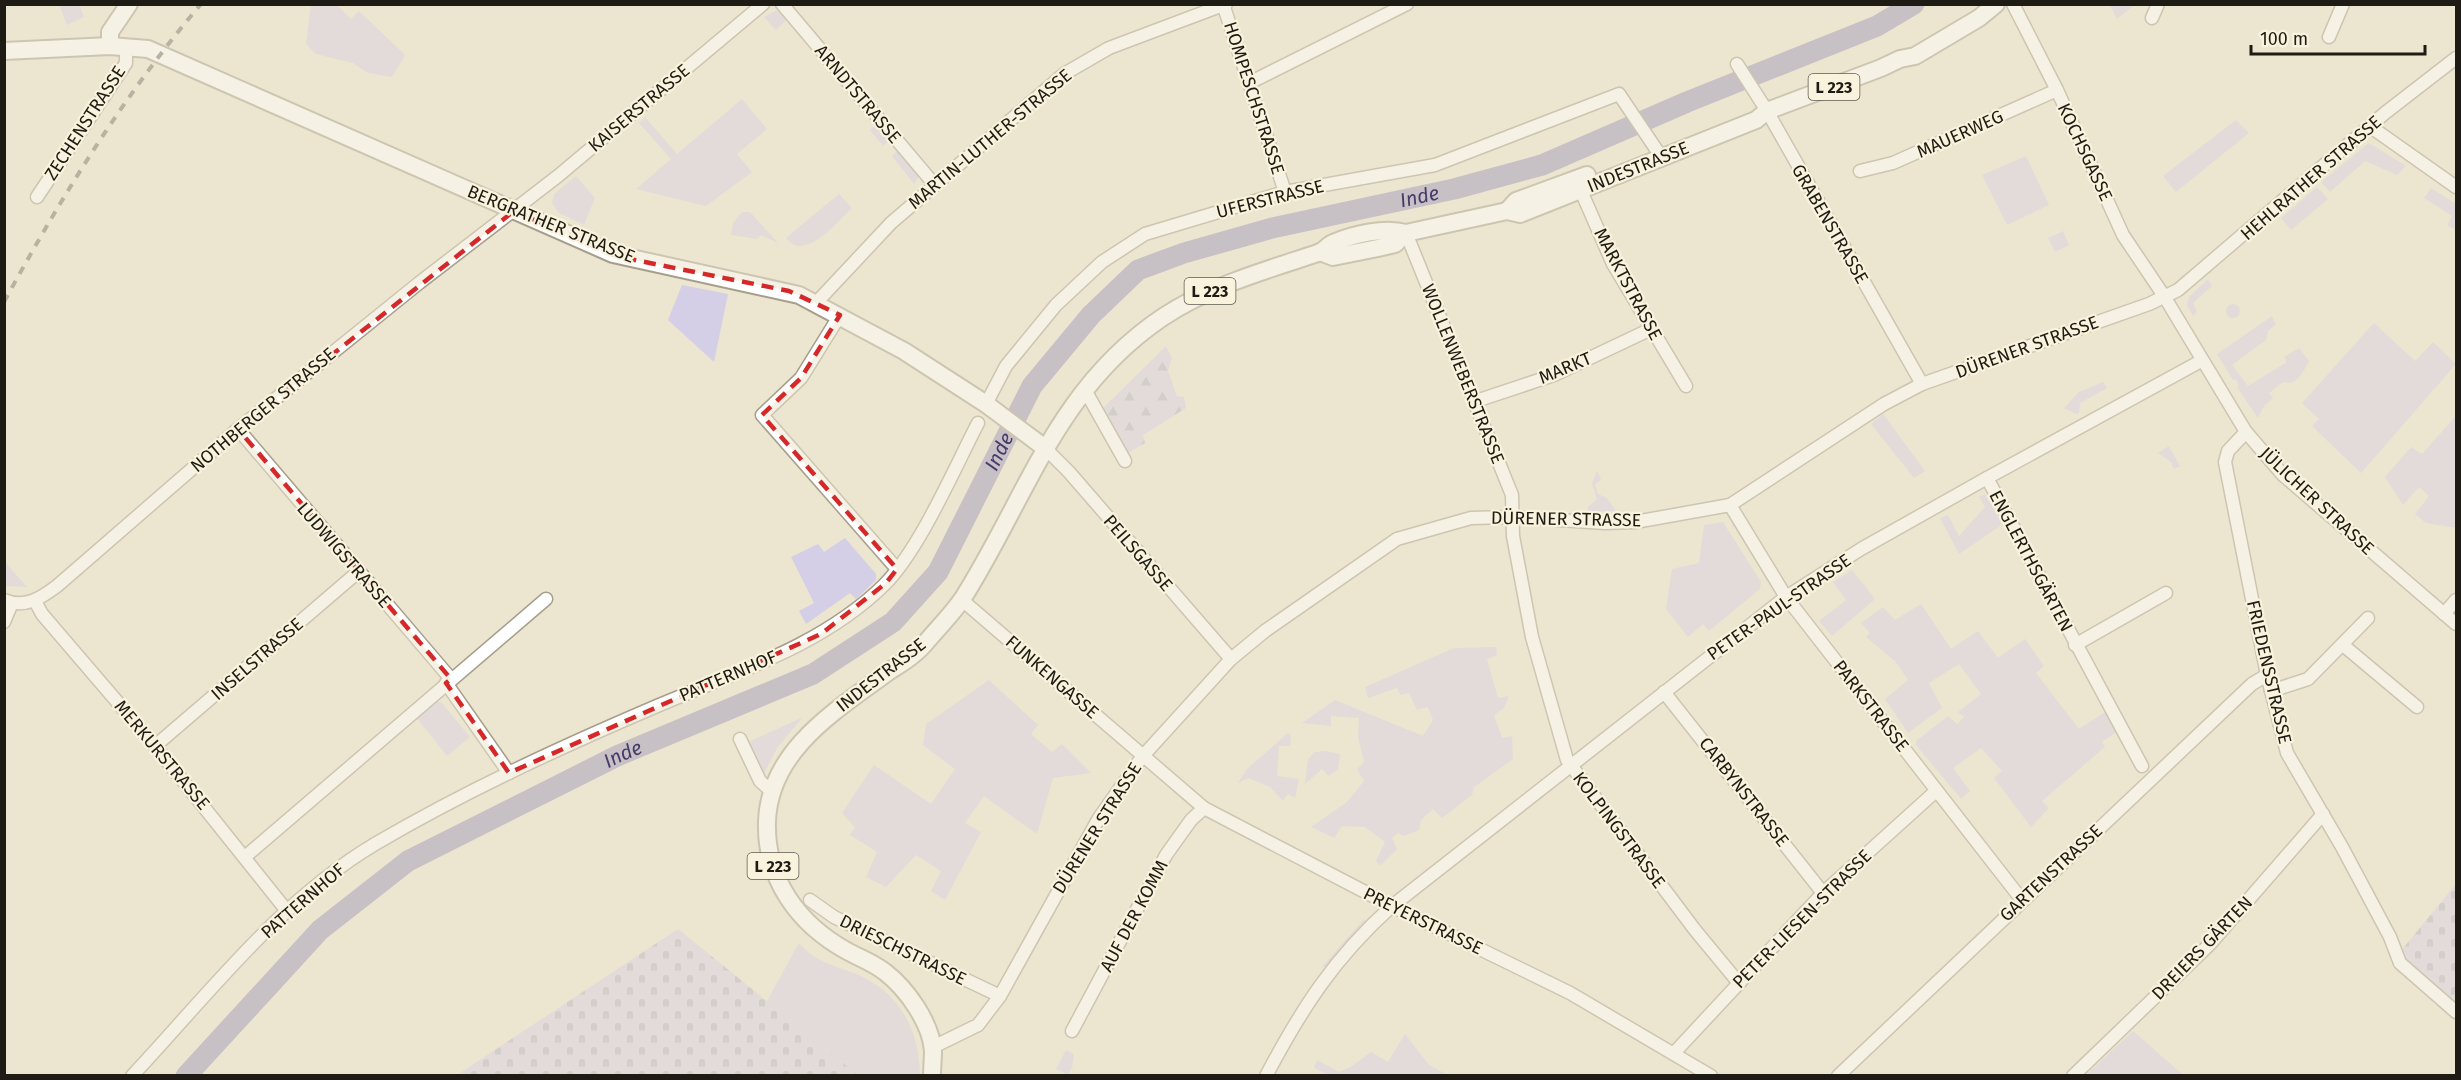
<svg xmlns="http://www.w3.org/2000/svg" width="2461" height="1080" viewBox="0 0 2461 1080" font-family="'Fira Sans',sans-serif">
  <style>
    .green { fill: #d4cfe6 }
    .forest { fill: url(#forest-firs) }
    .cemetery { fill: url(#cemetery-stones) }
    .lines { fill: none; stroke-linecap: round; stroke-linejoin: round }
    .river { stroke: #9a92b6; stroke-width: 21 }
    .minor-casing { stroke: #a59e8b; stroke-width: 15 }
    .major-casing { stroke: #a59e8b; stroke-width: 20 }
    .minor { stroke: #fff; stroke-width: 12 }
    .major { stroke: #fff; stroke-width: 16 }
    .rail { stroke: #787466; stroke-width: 4; stroke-dasharray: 8 8; stroke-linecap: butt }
    .marked { fill: none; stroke: #d62828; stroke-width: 4.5; stroke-dasharray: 12 8; stroke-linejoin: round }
    .labels { text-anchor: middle; stroke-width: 4.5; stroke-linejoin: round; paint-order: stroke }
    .shield { fill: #f9f2dd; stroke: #5f5c50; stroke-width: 1.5 }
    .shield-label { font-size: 16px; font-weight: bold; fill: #1d1b13 }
    .street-label { font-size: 18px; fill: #1d1b13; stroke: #f9f2dd }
    .water-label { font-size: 20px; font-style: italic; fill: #483a6b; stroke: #f9f2dd }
  </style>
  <defs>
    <pattern id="forest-firs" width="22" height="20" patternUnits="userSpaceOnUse" patternTransform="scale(1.5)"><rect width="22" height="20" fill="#d4cfe6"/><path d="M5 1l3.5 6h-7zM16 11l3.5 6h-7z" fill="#b6b1c4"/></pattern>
    <pattern id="cemetery-stones" width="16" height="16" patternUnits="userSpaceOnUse" patternTransform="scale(1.5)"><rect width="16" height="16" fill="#d4cfe6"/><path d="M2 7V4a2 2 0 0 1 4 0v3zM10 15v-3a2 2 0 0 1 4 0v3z" fill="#b6b1c4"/></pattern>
  </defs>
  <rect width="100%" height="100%" fill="#ece5d0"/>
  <g class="green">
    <path d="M59 5H79L84 17 67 25Z"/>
    <path d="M311 5H337L351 19 359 11 405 55 392 77 368 73 353 63 316 54 306 44Z"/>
    <path d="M2110 5H2134L2117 19Z"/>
    <path d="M777 10 787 19 776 30 764 17Z"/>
    <path d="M742 99 767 129 737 154 752 172 706 206 636 189 671 159 639 123 645 117 677 154Z"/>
    <path d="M2236 120 2249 133 2176 192 2163 176Z"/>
    <path d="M876 125 889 141 883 146 870 130Z"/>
    <path d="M2369 143 2406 166 2397 175 2365 161 2330 192 2321 182Z"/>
    <path d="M897 151 919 177 914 184 892 156Z"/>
    <path d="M2026 156 2049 205 2007 225 1982 175Z"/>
    <path d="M576 176 595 198 584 225 559 213 552 203 554 194Z"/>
    <path d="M2317 187 2328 199 2291 230 2281 218Z"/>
    <path d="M2431 188 2456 204V230L2447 225 2452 216 2424 198Z"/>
    <path d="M839 194 852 208C837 222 805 263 786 238Z"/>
    <path d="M742 212H750L778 243 761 235 757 239 731 235 733 223Z"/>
    <path d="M2063 231 2069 245 2055 252 2048 238Z"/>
    <path d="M2208 279 2212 286 2193 303 2197 312 2193 316 2187 305 2189 297Z"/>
    <path d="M682 285 728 294 714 362 668 320Z"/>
    <circle cx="2233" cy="311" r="7"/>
    <path d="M2272 316 2276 324 2268 331 2266 340 2232 365 2248 386 2287 362 2284 357 2299 348 2309 361C2302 373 2298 386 2283 382L2269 393 2273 398 2264 406 2258 418 2237 387 2239 386 2236 379 2233 380 2217 354Z"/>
    <path d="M2374 323 2415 361 2433 342 2456 364 2361 473 2312 426 2319 419 2302 403Z"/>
    <path d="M2103 382 2107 388 2080 403 2079 413 2076 414 2064 408 2079 392Z"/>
    <path d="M1883 414 1925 471 1914 478 1871 424Z"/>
    <path d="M2456 416V528L2426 523 2415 514 2429 496 2419 487 2403 505 2385 477 2411 447 2422 454Z"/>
    <path d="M2169 446 2180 466 2174 469 2171 462 2158 453Z"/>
    <path d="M1597 471 1601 480 1595 484 1598 494 1607 498 1616 511 1588 512V507L1597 499 1592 484Z"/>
    <path d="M1985 494 2001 521 2000 526 1959 554 1940 518 1948 515 1959 536 1985 507 1979 497Z"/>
    <path d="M1723 522 1761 582 1760 589 1709 631 1703 624 1688 637 1666 609 1672 569 1699 563 1704 525Z"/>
    <path d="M845 538 876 574V580L856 599 850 593 806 624 799 611 814 603 791 557 818 544 824 552Z"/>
    <path d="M5 562 27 587 5 586Z"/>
    <path d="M1852 570 1875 599 1832 636 1819 621 1846 600 1833 582Z"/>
    <path d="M1921 604 1951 649 1978 631 1998 658 2025 639 2044 666 2036 673 2079 729 2107 711 2116 732 2102 742 2105 747 2042 801 2049 808 2031 827 1994 778 2002 771 1981 748 1953 768 1970 791 1961 799 1916 745V741L1948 716 1957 724 1964 717 1958 712 1981 694 1959 664 1929 683 1942 708 1908 733 1885 699 1908 680 1895 661 1866 637 1870 633 1861 623 1883 607 1895 620Z"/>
    <path d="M1496 647 1497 655 1487 659 1498 698 1509 696 1504 708 1494 715 1502 738 1512 736 1513 759 1474 787 1472 795 1442 818 1433 809 1421 820 1419 830 1404 836 1398 833 1392 838 1397 849 1380 866 1376 861 1385 842 1365 827 1342 826 1334 838 1311 827 1347 802 1364 781 1357 769 1364 762 1358 737 1359 718 1331 716V726L1302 723 1335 700 1423 736 1433 720 1428 707 1417 710 1409 693 1400 695 1397 688 1368 698 1365 687 1454 648Z"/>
    <path d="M989 680 1038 725 1031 734 1052 752 1062 744 1091 773 1053 778 1037 834 984 796 965 823 981 832 945 900 931 891 941 871 916 855 886 887 866 877 877 852 850 835 855 827 842 813 874 765 931 804 955 769 923 745 926 724Z"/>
    <path d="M435 702H441L470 737 447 756 417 718Z"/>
    <path d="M803 717 777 748 763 776 748 742Z"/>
    <path d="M1288 733 1291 736 1290 746H1279L1277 776 1299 779 1295 798 1288 794 1283 801 1270 787 1248 778 1238 783 1246 770Z"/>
    <path d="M1325 751 1340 754 1338 769 1329 776 1322 769 1305 784 1308 759 1315 752Z"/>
    <path d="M1363 920H1367L1326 967H1322Z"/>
    <path d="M799 943C814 961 830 964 851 972 897 989 919 1026 920 1075H858L767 1001Z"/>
    <path d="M2133 1031 2183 1075H2086Z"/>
    <path d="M1405 1034 1429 1065 1448 1075H1328L1314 1068 1317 1060 1339 1072 1352 1066 1371 1052 1388 1062Z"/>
    <path d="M1066 1050 1074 1054 1072 1068 1068 1075 1056 1069Z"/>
  </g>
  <path class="forest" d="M1166 346 1172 358 1168 371 1177 396 1184 397 1186 408 1143 435 1145 443 1128 453 1122 449 1100 411Z"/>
  <g class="cemetery">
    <path d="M2456 884V1007L2405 962 2400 952Z"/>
    <path d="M678 929 858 1075H457Z"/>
  </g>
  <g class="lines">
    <path class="river" id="s1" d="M186 1076 320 930 408 861 617 756 813 674 893 622 938 572 1032 386 1091 315 1138 270 1184 253 1272 228 1454 189 1542 165 1687 102 1877 26 1914 4"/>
    <g class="minor-casing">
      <g id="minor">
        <path d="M782 4 934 184"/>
        <path d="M1223 4 1285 192"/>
        <path d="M2013 4 2057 90 2123 235 2164 296 2246 432 2283 475 2456 624"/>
        <path d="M2152 18 2158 4"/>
        <path d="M2329 37 2343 4"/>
        <path d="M1737 64 1767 111 1922 384"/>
        <path d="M1249 83 1407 4"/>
        <path d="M2371 127 2456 187"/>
        <path d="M1860 171 1893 163 2057 90"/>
        <path d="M1578 184 1613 264 1686 386"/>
        <path d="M37 197 126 63V46"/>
        <path d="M1406 233 1512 495 1513 536 1532 637 1567 760 1695 930 1738 982"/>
        <path d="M816 303 891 223 1064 74 1109 48 1226 4"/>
        <path d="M840 315 801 378 762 415 897 569"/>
        <path d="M1085 390 1125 461"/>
        <path d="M1476 401 1554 375 1651 329"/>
        <path d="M986 404 1006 366 1056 305 1102 262 1145 234 1285 192 1435 165 1619 94 1662 158"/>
        <path d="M238 429 451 679"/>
        <path d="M2246 432 2228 451 2225 462 2267 675 2287 753 2342 847 2390 937 2400 963 2456 1012"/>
        <path d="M1045 448 1069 472 1231 659"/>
        <path d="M1987 478 2142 766"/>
        <path d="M1730 505 1786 597 2022 900"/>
        <path d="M4 600C25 609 41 598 57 586L238 429 419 283 558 176 763 4"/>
        <path d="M962 600 1204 808 1392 906 1570 993 1711 1076"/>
        <path d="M35 601 42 614 155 746 287 911"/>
        <path d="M2444 614 2456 600"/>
        <path d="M4 622 12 603"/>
        <path d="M2075 645 2166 593"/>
        <path d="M2343 645 2417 707"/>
        <path d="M446 683 509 773"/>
        <path d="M2271 691 2308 679 2368 618"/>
        <path d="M1664 692 1823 893"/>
        <path d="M740 739 760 781 772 792"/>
        <path d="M155 746 358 572"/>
        <path d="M246 856 546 599"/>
        <path d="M810 900 834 917 1000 996"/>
        <path d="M1072 1031 1166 855 1191 820 1204 808"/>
        <path d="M933 1047 978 1025 1000 996 1099 818 1142 757 1231 659 1265 631 1397 539 1471 518 1512 517 1605 523 1635 522 1730 505 1884 404 1922 384 2149 304 2178 290 2385 113 2456 58"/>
        <path d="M1674 1053 1823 893 1936 791"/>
        <path d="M132 1076C208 995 278 902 375 844 465 791 561 747 657 706 736 672 822 646 884 585 920 549 954 469 978 423"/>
        <path d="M1266 1076C1302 1008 1334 958 1392 906L1786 597 1861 549 1987 478 2201 361"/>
        <path d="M1838 1076 2252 684 2267 675"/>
        <path d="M2073 1076 2210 944 2323 814"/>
      </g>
    </g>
    <g class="major-casing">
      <g id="major">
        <path d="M110 46V32L129 4"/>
        <path d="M4 51 110 46 148 49 613 254 799 295 904 351 986 404 1045 448"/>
        <path d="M1507 211 1516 201 1587 175"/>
        <path d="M1320 252 1333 257 1378 248 1395 244 1406 233"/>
        <path d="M932 1076C932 1067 933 1059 933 1051 931 1023 907 989 885 972 874 963 860 958 847 951 798 924 765 879 767 821 770 749 837 710 888 672 902 663 917 654 927 641 939 627 953 613 963 598 1027 497 1056 389 1163 317 1212 285 1264 271 1318 253 1324 251 1328 245 1333 243 1354 234 1385 227 1406 233L1507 211 1520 214 1756 120 1767 111 1881 68 1900 59 1915 56 1979 18 1996 4"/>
      </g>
    </g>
    <use href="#minor" class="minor"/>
    <use href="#major" class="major"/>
    <path class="rail" d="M4 302C62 196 123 96 201 4"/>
  </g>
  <path d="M0 0H2461V1080H0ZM514 211 620 257 789 291 840 315 801 378 762 415 897 569 886 583 821 634 509 773 446 683 451 679 238 429Z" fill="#ece5d0" fill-opacity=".55" fill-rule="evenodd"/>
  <path class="marked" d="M514 211 620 257 789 291 840 315 801 378 762 415 897 569 886 583 821 634 509 773 446 683 451 679 238 429Z"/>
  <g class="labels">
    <g class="shield">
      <rect x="1808.5" y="74" width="51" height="26" rx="4.5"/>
      <rect x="1184.5" y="278" width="51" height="26" rx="4.5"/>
      <rect x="747.5" y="853" width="51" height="26" rx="4.5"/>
    </g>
    <g class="shield-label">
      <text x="1834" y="93">L 223</text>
      <text x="1210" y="297">L 223</text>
      <text x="773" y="872">L 223</text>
    </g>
    <g class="street-label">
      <text transform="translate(858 94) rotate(50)" y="6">ARNDTSTRASSE</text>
      <text transform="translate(1254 98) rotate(72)" y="6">HOMPESCHSTRASSE</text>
      <text transform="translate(639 108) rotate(-40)" y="6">KAISERSTRASSE</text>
      <text transform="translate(85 123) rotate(-57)" y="6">ZECHENSTRASSE</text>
      <text transform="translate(1960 134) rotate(-24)" y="6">MAUERWEG</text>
      <text transform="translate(990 139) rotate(-40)" y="6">MARTIN-LUTHER-STRASSE</text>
      <text transform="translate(2085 152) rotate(65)" y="6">KOCHSGASSE</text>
      <text transform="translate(1638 167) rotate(-22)" y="6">INDESTRASSE</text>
      <text transform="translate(2311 178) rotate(-41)" y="6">HEHLRATHER STRASSE</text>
      <text transform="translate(1270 199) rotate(-14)" y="6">UFERSTRASSE</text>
      <text transform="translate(551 224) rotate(22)" y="6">BERGRATHER STRASSE</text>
      <text transform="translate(1830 224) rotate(60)" y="6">GRABENSTRASSE</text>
      <text transform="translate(1628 284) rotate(62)" y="6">MARKTSTRASSE</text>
      <text transform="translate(2027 347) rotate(-20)" y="6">DÜRENER STRASSE</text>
      <text transform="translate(1565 368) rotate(-23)" y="6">MARKT</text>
      <text transform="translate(1463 374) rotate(68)" y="6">WOLLENWEBERSTRASSE</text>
      <text transform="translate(263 410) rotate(-40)" y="6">NOTHBERGER STRASSE</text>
      <text transform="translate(2317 501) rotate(43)" y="6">JÜLICHER STRASSE</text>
      <text transform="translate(1566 519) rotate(1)" y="6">DÜRENER STRASSE</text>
      <text transform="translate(1138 553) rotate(49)" y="6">PEILSGASSE</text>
      <text transform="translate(344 555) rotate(49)" y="6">LUDWIGSTRASSE</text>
      <text transform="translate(2031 561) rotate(62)" y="6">ENGLERTHSGÄRTEN</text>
      <text transform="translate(1779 607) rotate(-35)" y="6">PETER-PAUL-STRASSE</text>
      <text transform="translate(257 659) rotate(-41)" y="6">INSELSTRASSE</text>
      <text transform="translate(2269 672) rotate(77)" y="6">FRIEDENSSTRASSE</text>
      <text transform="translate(881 675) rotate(-38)" y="6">INDESTRASSE</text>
      <text transform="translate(728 676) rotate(-23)" y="6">PATTERNHOF</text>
      <text transform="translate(1052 677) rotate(41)" y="6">FUNKENGASSE</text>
      <text transform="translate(1871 706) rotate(52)" y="6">PARKSTRASSE</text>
      <text transform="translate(162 755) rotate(50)" y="6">MERKURSTRASSE</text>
      <text transform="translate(1744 792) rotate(52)" y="6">CARBYNSTRASSE</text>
      <text transform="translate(1097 828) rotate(-58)" y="6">DÜRENER STRASSE</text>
      <text transform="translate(1619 830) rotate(53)" y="6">KOLPINGSTRASSE</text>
      <text transform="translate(2051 873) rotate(-43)" y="6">GARTENSTRASSE</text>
      <text transform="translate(303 901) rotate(-41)" y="6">PATTERNHOF</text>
      <text transform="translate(1134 916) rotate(-62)" y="6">AUF DER KOMM</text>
      <text transform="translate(1802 919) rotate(-45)" y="6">PETER-LIESEN-STRASSE</text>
      <text transform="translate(1423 921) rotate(26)" y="6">PREYERSTRASSE</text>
      <text transform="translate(2202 948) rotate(-46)" y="6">DREIERS GÄRTEN</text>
      <text transform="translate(903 950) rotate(26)" y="6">DRIESCHSTRASSE</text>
    </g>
    <g class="water-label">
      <text dy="7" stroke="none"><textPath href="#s1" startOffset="1576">Inde</textPath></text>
      <text dy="7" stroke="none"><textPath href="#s1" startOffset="1054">Inde</textPath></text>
      <text dy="7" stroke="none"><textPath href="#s1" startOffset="550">Inde</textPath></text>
    </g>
  </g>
  <rect width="2461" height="1080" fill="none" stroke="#1d1b13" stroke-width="12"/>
  <path d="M2251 45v9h174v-9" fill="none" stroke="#1d1b13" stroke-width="3"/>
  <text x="2260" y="45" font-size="18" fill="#1d1b13" stroke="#f9f2dd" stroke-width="4.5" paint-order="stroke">100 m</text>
</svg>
